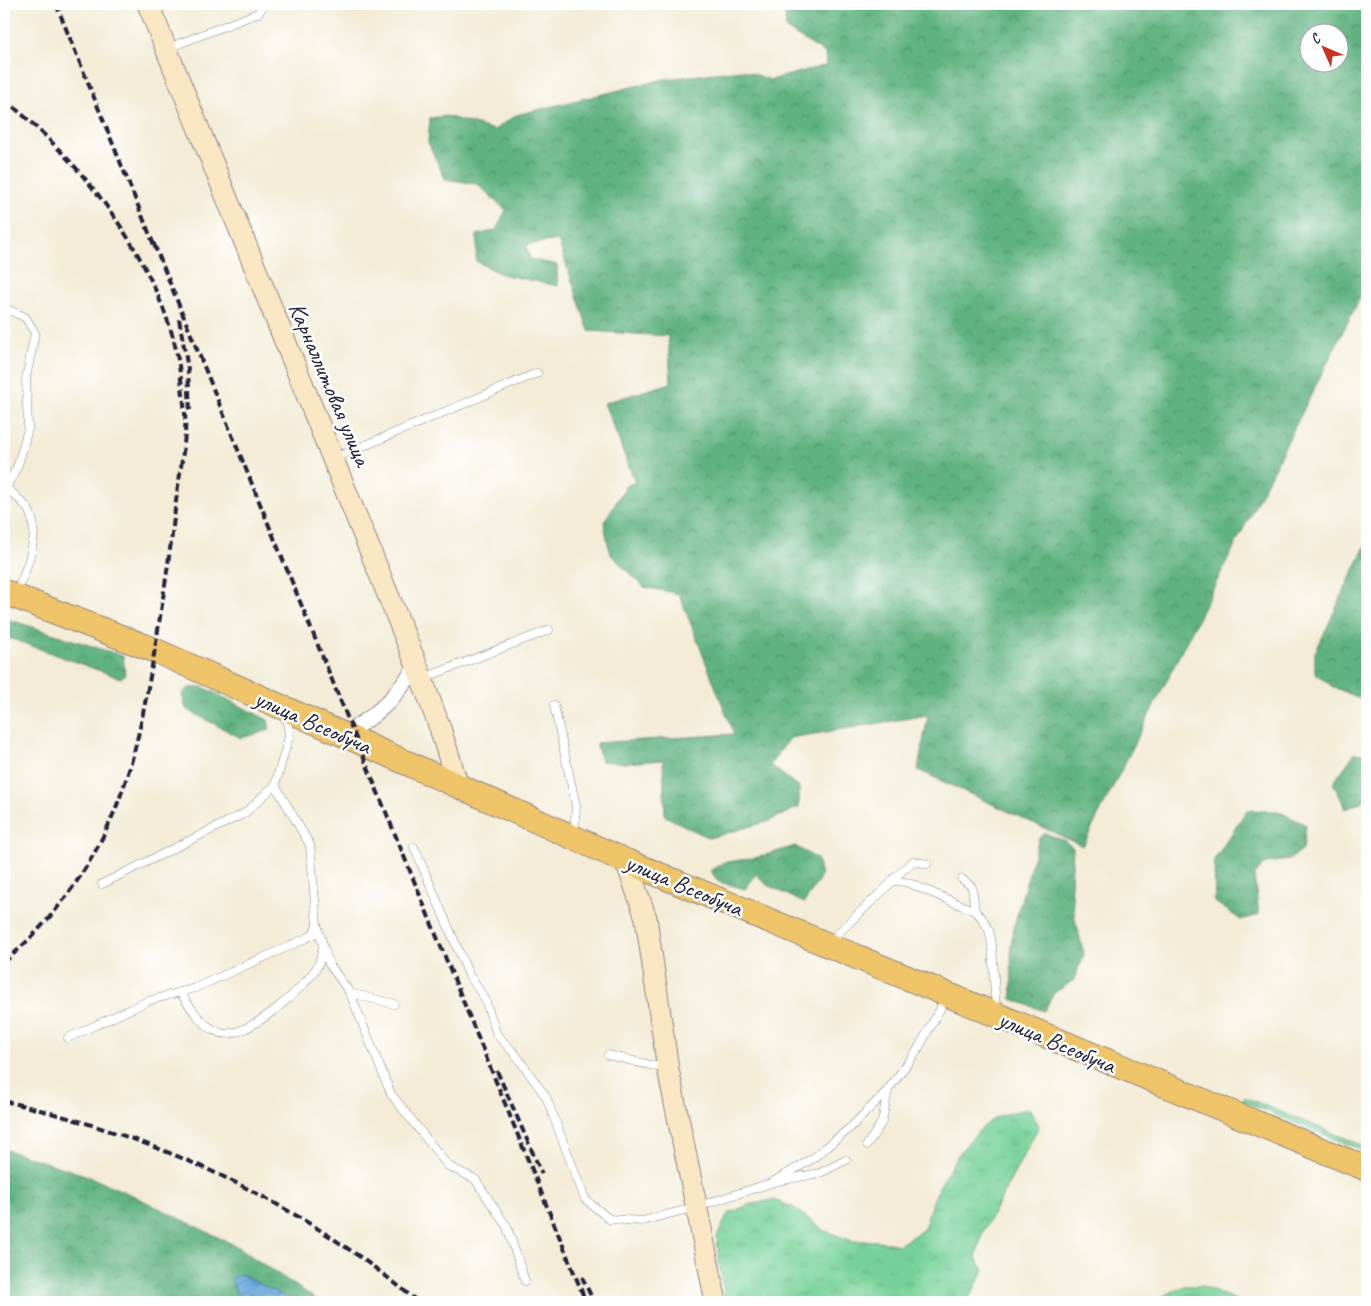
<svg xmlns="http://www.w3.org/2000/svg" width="1371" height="1306" viewBox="0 0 1371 1306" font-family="Caveat,sans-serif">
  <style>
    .grass { fill: url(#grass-tufts); stroke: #4c7a6a }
    .forest { fill: url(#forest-crowns); stroke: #416a5e; fill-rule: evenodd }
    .water { fill: url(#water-waves); stroke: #46668c }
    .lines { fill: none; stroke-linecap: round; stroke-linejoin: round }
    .lane-casing { stroke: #8a8688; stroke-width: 9 }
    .street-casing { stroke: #8a8688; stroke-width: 17 }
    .secondary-casing { stroke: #8a8688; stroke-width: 23 }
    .primary-casing { stroke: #8a8688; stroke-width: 26 }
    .lane { stroke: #fff; stroke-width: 8 }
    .street { stroke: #fff; stroke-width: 15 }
    .secondary { stroke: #f9e7c3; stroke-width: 21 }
    .primary { stroke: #efc469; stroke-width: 24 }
    .rail { stroke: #22223b; stroke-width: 4; stroke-dasharray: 8 4; stroke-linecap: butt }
    .labels { text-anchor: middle; stroke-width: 5; stroke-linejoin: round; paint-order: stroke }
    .street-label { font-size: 24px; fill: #22223b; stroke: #fff }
  </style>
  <defs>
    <pattern id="grass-tufts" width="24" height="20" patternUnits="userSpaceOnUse" patternTransform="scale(1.25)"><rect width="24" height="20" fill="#76d198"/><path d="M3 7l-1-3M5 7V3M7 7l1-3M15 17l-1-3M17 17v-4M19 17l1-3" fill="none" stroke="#66b384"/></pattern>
    <pattern id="forest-crowns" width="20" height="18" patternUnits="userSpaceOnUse" patternTransform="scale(1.25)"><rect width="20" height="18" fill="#60b380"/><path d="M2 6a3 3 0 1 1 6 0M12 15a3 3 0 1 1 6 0" fill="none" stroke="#4f916a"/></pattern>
    <pattern id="water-waves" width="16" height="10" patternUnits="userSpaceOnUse" patternTransform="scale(1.25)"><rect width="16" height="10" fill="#69a9dc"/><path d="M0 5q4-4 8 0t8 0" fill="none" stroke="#5689b4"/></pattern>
  </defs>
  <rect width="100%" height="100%" fill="#fff"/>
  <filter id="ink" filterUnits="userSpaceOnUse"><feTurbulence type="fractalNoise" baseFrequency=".02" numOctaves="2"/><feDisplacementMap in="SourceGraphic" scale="10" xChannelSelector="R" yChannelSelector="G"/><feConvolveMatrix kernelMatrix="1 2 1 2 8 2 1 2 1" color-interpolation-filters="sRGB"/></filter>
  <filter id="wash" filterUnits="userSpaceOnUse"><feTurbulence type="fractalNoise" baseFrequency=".0096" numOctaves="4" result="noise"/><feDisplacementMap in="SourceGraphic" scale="20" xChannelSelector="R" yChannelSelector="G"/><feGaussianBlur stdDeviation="1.12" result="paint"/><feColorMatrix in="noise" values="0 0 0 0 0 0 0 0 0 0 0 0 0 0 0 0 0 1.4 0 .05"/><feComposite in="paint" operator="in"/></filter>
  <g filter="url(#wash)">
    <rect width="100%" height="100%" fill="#f3ebd5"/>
    <g class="grass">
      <path d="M1244 1097 1367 1147V1152L1242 1101Z"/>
      <path d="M1030 1109 1039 1126 982 1234 976 1258 984 1270 967 1302H726L719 1265 717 1237 728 1214 748 1205 773 1200 793 1207 825 1231 852 1241H878L899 1245 924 1229C933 1192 957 1148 987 1124 999 1114 1016 1111 1030 1109Z"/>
      <path d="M1185 1286H1203L1241 1302H1150Z"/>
    </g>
    <g class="forest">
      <path d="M785 4H1367V284L1083 846 918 770 928 715 790 738 770 765 799 787V807L769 821 709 838 665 816 663 760 625 763 601 761 596 743 734 734 679 594 644 587 610 554 604 522 626 486 635 482 604 403 671 383 668 336 589 331 558 240 526 245 530 259 557 265 558 286 501 274 476 261 477 235 496 230 506 210 477 184 445 179 428 142 430 118 446 116 494 130 516 115 665 79 742 70 771 80 826 65 825 53 786 29ZM1338 32V62H1308V32Z"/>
      <path d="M1367 542V701L1333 687 1315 673V653Z"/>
      <path d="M4 618 123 656 125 675 120 678 4 636Z"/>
      <path d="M203 687 268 720 270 730 241 738 186 709 182 694 188 688Z"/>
      <path d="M1355 753 1367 755V799L1346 809 1333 783Z"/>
      <path d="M1247 810 1278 811 1306 825 1303 849 1289 860 1265 863 1254 876 1259 915 1241 920 1215 902 1214 860Z"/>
      <path d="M1045 833 1065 841 1073 848 1071 885 1075 919 1084 954 1074 980 1054 993 1044 1011 1012 999 1011 945 1015 922 1039 838Z"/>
      <path d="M795 846 817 859 821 876 804 903 766 884 756 874 745 889 719 882 710 871 722 863 759 857Z"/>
      <path d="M4 1149 85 1175 132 1195 236 1246 320 1302H4Z"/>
    </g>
    <path class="water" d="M241 1274 295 1302H250L237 1294 231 1278Z"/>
  </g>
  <g filter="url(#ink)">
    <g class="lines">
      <g class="lane-casing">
        <g id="lane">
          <path d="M168 48 258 13 265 4"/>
          <path d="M4 308 25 317 35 333 26 378 28 429 18 465 6 488"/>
          <path d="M335 458 537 373"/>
          <path d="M4 486C11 492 25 503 29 511 42 537 25 570 16 595"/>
          <path d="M424 678 549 630"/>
          <path d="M554 705 576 806 574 835"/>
          <path d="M287 714 289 737 275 785 310 845 317 925 329 964 350 993 391 1094 448 1166 475 1179 507 1227 525 1281"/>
          <path d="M414 847 469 975 485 999 497 1035 516 1055 546 1097 585 1199 609 1219 642 1221 696 1207 771 1183 812 1159 851 1127 888 1090 918 1049 946 998"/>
          <path d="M962 879 972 887 975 911"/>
          <path d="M892 880 913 861 927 864"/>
          <path d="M102 884 245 813 275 785"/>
          <path d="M829 942 894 880 909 883 975 911 982 918 989 930 992 944 996 1012"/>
          <path d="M180 992C190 1007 202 1027 221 1033 246 1040 307 987 318 965 321 960 321 953 323 947"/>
          <path d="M350 993 394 1004"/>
          <path d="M68 1038 148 1001 195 988 296 943 313 935 317 925"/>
          <path d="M608 1055 667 1069"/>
          <path d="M867 1145 882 1122 888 1090"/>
          <path d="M778 1181 820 1173 846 1160"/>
        </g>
      </g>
      <g class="street-casing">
        <path id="street" d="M341 735C377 718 394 698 417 666"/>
      </g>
      <g class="secondary-casing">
        <g id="secondary">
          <path d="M148 4 417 666 440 728 458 786"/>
          <path d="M626 861 646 918 668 1069 716 1302"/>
        </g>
      </g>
      <g class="primary-casing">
        <path id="primary" d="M4 592 154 650 626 861 1367 1169"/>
      </g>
      <use href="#lane" class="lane"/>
      <use href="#street" class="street"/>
      <use href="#secondary" class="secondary"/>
      <use href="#primary" class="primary"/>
      <g class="rail">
        <path d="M56 4 156 250"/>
        <path d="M4 99C81 162 144 242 173 337 179 359 183 392 185 414 187 439 179 475 176 501 170 554 162 607 153 660 143 716 133 771 109 824 85 876 49 925 4 962"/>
        <path d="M154 244 586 1302"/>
        <path d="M179 319 188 369 190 413"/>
        <path d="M497 1071 542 1174"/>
        <path d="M4 1101C158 1137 297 1200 418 1302"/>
        <path d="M582 1277 594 1302"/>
      </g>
    </g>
  </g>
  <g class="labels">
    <g class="street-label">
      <text transform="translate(330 384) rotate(67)" y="8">Карналлитовая улица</text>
      <text transform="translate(313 722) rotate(24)" y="8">улица Всеобуча</text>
      <text transform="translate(684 885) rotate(23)" y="8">улица Всеобуча</text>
      <text transform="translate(1057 1042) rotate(23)" y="8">улица Всеобуча</text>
    </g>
  </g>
  <rect width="1371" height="1306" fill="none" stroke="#fff" stroke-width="20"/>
  <g transform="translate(1324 48) rotate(315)"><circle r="24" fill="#ffffff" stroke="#a7a7b1"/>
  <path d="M0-4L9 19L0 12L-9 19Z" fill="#c8321e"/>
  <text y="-8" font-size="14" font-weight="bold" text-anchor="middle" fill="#22223b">С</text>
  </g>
</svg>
